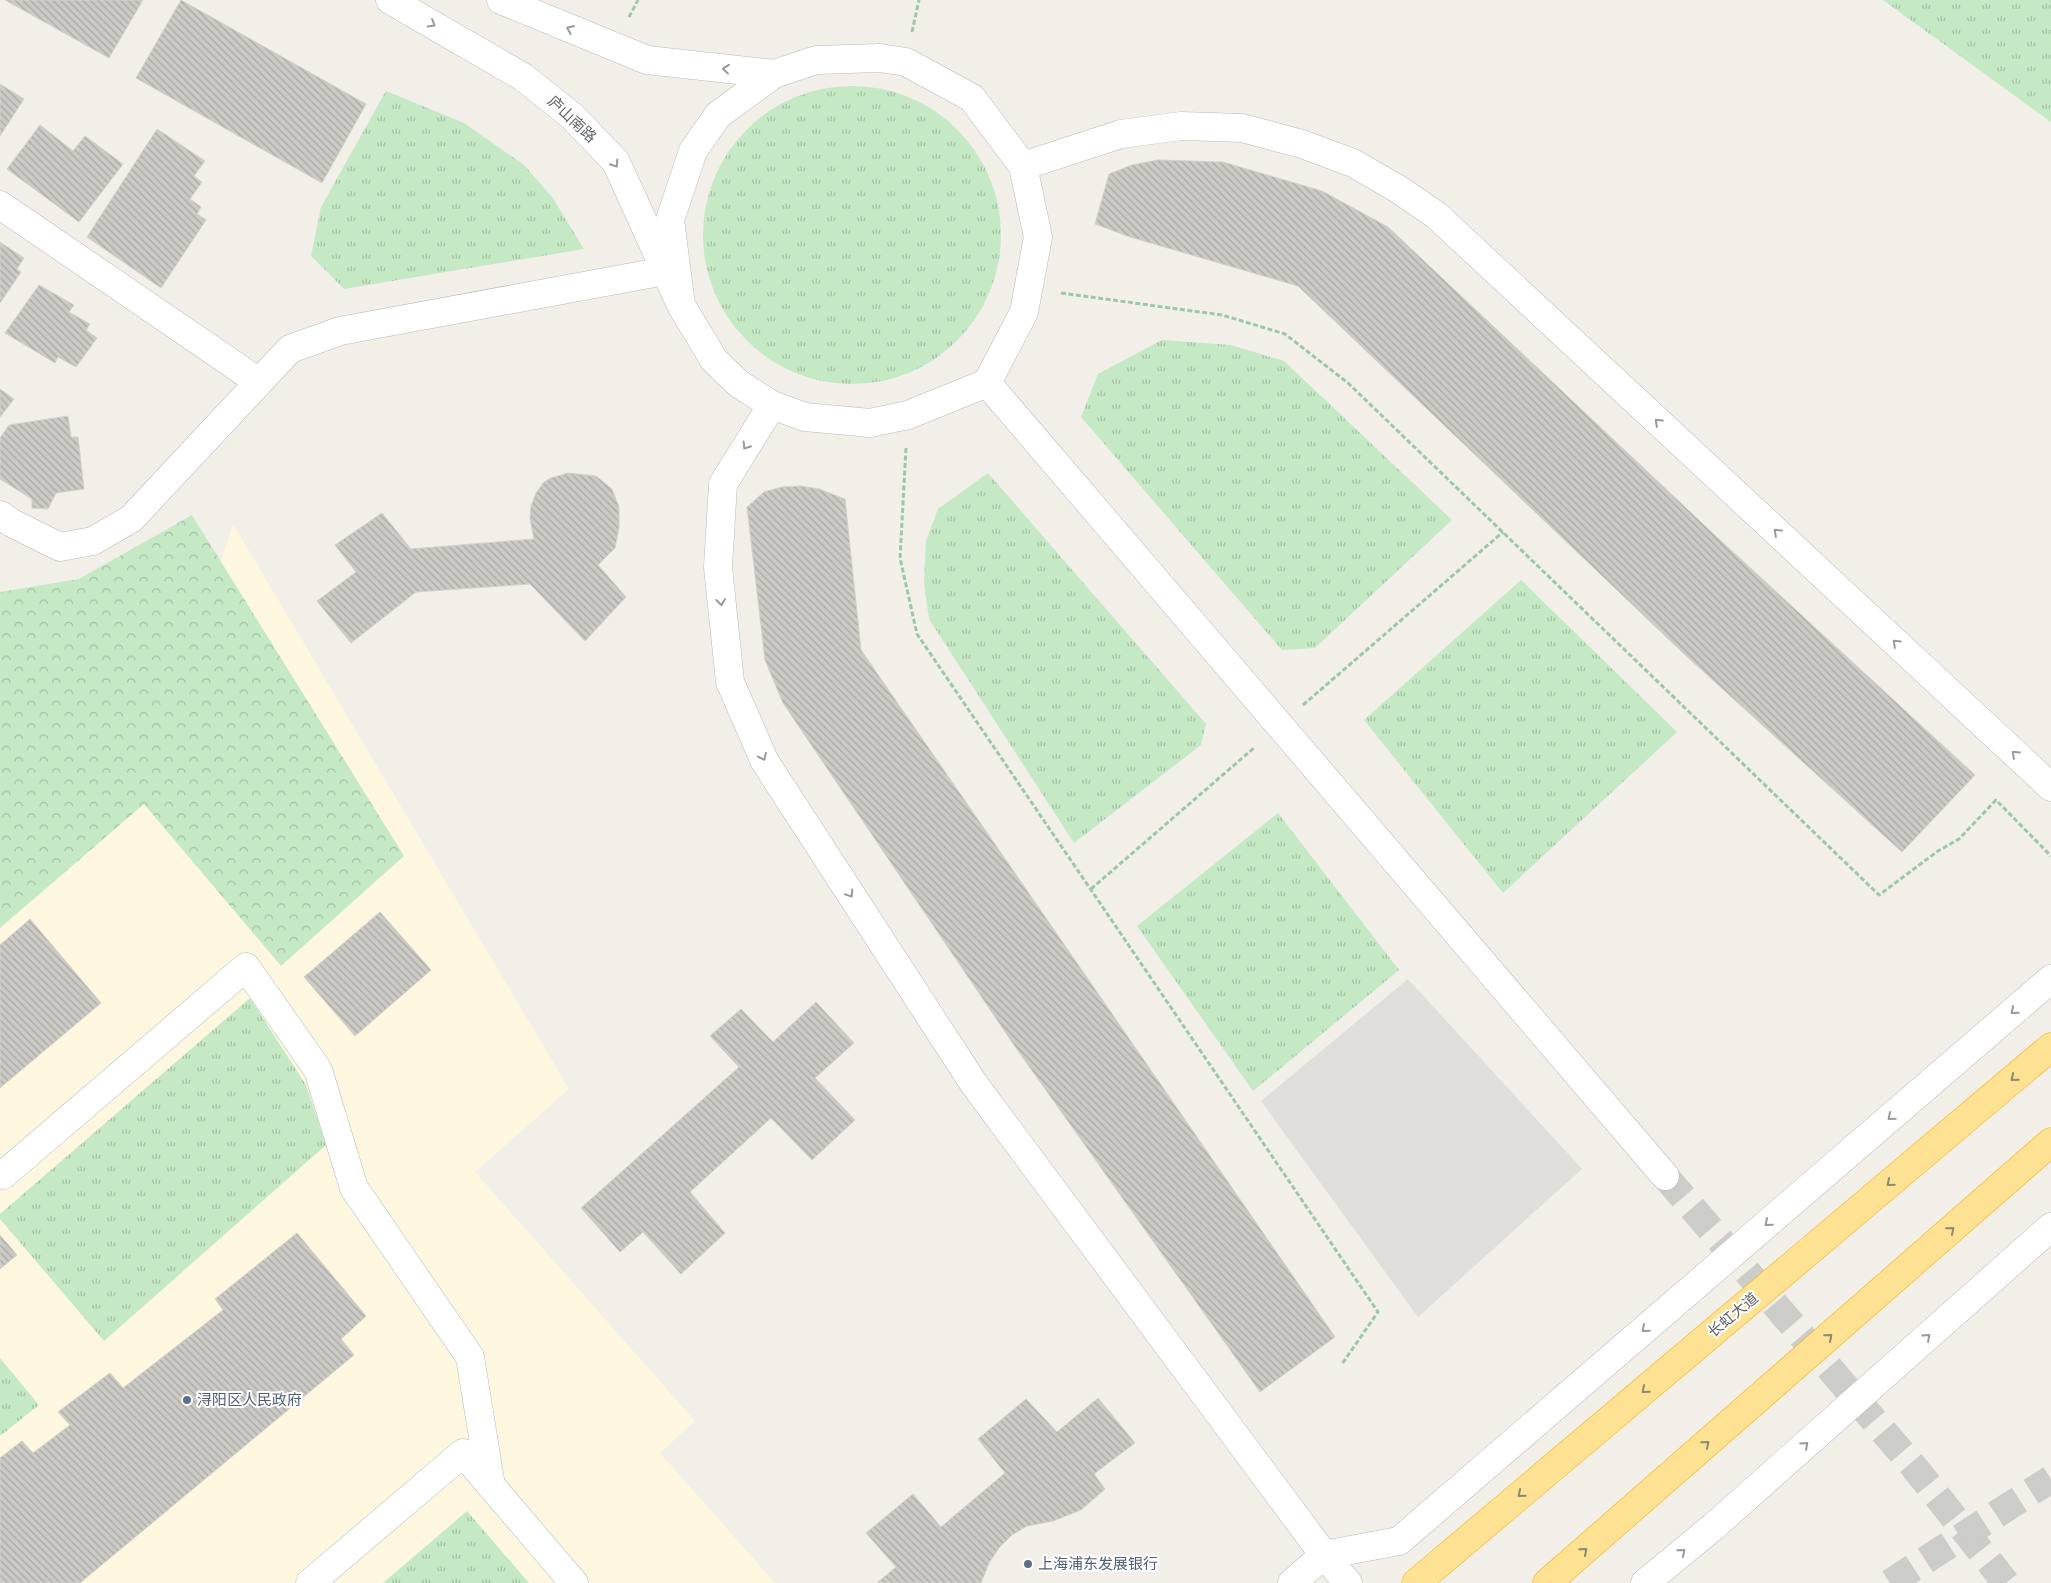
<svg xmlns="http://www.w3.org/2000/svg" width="2051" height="1583" viewBox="0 0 2051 1583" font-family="Cabin,'Noto Sans SC',sans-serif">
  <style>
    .commercial { fill: #fef7e0 }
    .industrial { fill: #e0deda }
    .grass { fill: url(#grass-tufts) }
    .forest { fill: url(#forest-crowns) }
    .building { fill: url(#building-back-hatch); stroke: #d6d1c6 }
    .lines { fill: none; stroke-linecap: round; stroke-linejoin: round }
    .secondary-tunnel { stroke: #ccccc8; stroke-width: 28; stroke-dasharray: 28 14; stroke-linecap: butt }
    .street-casing { stroke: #b5b8bc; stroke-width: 29 }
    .secondary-casing { stroke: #b6babf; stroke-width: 29 }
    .highway-casing { stroke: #f9ab00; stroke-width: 29 }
    .path { stroke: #9cc7a9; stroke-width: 3; stroke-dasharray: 5 2.5; stroke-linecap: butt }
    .street { stroke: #fff; stroke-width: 28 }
    .secondary { stroke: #fff; stroke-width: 28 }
    .highway { stroke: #fde293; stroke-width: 28 }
    .oneway { stroke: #979a9d }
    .oneway2 { stroke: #8e8975 }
    .service-dot { fill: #5c6f8a; stroke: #fff; stroke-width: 2 }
    .labels { text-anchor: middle; stroke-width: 4; stroke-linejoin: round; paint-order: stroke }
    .street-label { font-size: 15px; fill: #5f6368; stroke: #fff }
    .service-label { font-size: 15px; fill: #4e5e75; stroke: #fff; text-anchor: start }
  </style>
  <defs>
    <pattern id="grass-tufts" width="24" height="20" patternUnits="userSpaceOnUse" patternTransform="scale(1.25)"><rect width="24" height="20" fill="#c5e8c5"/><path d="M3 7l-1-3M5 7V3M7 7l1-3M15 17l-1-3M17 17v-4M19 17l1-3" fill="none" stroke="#a3c0a4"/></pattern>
    <pattern id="forest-crowns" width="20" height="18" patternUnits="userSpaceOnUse" patternTransform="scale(1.25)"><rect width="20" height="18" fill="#c5e8c5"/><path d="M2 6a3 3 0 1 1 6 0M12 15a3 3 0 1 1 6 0" fill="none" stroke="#a3c0a4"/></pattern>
    <pattern id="building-back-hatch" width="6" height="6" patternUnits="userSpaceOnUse" patternTransform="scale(1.25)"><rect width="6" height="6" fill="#cccac5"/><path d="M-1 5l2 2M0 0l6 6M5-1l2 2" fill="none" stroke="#a9a8a4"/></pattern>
  </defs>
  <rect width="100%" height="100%" fill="#f1efe8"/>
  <path class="commercial" d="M233 524 569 1089 475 1172 695 1421 660 1453 775 1583H0V928L144 803Z"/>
  <path class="industrial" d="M1408 979 1582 1169 1418 1317 1261 1101Z"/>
  <g class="grass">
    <path d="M1883 0H2051V122Z"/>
    <circle cx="852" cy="235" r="149"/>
    <path d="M386 91 464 123 524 165 552 197 584 249 344 289 311 256 321 207Z"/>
    <path d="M1162 340 1231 345 1284 361 1452 520 1315 648 1282 650 1081 417 1098 374Z"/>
    <path d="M988 473 1206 724 1201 745 1074 843 929 619 924 584 926 541 938 509Z"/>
    <path d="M1521 580 1677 732 1503 893 1364 720Z"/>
    <path d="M1278 813 1399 970 1253 1091 1137 926Z"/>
    <path d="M250 998 306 1085 326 1145 104 1341 0 1219V1214Z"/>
    <path d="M0 1358 39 1405 0 1436Z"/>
    <path d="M467 1511 529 1583H383Z"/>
  </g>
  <path class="forest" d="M192 515 404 856 281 966 144 804 0 928V592L79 579Z"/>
  <g class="building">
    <path d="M5 0H143L109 58Z"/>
    <path d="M181 0 366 104 322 183 136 78Z"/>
    <path d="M0 84 24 99 0 136Z"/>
    <path d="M40 125 73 151 85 136 123 164 79 222 7 169Z"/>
    <path d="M157 129 205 161 194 176 202 182 190 199 201 207 197 214 206 220 161 288 87 237Z"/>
    <path d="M1158 160 1223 162 1322 191 1388 227 1719 539 1975 775 1902 852 1683 653 1298 286 1130 237 1095 224 1109 174 1132 165Z"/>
    <path d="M0 242 24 258 17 269 21 272 0 303Z"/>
    <path d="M39 285 74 305 69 312 90 324 86 330 97 338 76 367 58 357 55 363 5 333Z"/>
    <path d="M0 389 14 399 0 417Z"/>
    <path d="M68 416 71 437H78L84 489 56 493 48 509 32 508V499L0 479V438L9 425Z"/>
    <path d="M568 473 596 476 612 489 619 507V528L615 548 598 565 626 597 585 641 530 584 416 592 351 643 317 601 356 572 335 545 382 513 411 549 534 539 530 519 531 506 536 493 544 482 551 478Z"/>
    <path d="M801 486 819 489 845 499 861 650 1335 1337 1260 1392 1016 1048 783 703 765 660 747 507 764 492 782 487Z"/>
    <path d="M380 912 431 970 355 1036 304 977Z"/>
    <path d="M30 919 101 1003 0 1088V945Z"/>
    <path d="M816 1002 854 1043 815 1078 855 1120 812 1160 771 1118 690 1192 725 1233 681 1274 643 1232 620 1252 581 1208 739 1067 710 1036 741 1009 773 1042Z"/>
    <path d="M297 1233 366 1316 341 1339 354 1355 80 1583H0V1458L22 1441 33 1453 70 1425 58 1412 110 1373 123 1388 223 1310 215 1299Z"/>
    <path d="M0 1235 17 1255 0 1269Z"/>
    <path d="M1098 1398 1135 1443 1094 1474 1105 1489 1081 1510 1053 1521 1027 1526 1012 1535 999 1548 989 1563 981 1583H877L896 1567 866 1533 913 1494 941 1527 1005 1473 978 1439 1026 1399 1057 1432Z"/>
  </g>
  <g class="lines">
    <g class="secondary-tunnel">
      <path d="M1665 1176 1914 1467 2006 1583"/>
      <path d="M1890 1583 2051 1479"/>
    </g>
    <g class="street-casing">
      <g id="street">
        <path d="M0 205 259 382"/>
        <path d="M0 515 12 523 60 547 93 541 131 519 290 349 340 331 665 271"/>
        <path d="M3 1175 246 967 318 1070 354 1188 470 1357 491 1486"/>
        <path d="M310 1583 463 1453 574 1583"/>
      </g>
    </g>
    <g class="secondary-casing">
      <g id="secondary">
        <path d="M390 0 523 77 573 117 616 162 681 305 714 360 739 384 772 405 805 417 870 423 908 415 987 383 1024 312 1038 237 1023 166 972 98 906 62 880 58 816 60 774 74 718 115 693 151 670 220 681 305"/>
        <path d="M501 0 647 60 774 74"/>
        <path d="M1023 166 1121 134 1181 126 1242 128 1302 144 1353 163 1398 189 1436 215 2051 787"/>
        <path d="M987 383 1665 1176"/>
        <path d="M772 405 723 484 718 567 730 682 765 762 974 1084 1324 1555 1348 1583"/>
        <path d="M1292 1583 1324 1555 1399 1541 2051 979"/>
        <path d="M1645 1583 1713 1527 2051 1227"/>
      </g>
    </g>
    <g class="highway-casing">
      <g id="highway">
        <path d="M1416 1583 2051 1047"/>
        <path d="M1547 1583 2051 1142"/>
      </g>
    </g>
    <g class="path">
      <path d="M629 17 638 0"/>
      <path d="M912 32 919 0"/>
      <path d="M1061 293 1222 315 1285 334 1348 383 1879 895 1938 851 1959 839 1996 800 2051 856"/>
      <path d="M906 448 900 558 917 634 1378 1312 1342 1364"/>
      <path d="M1303 705 1503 532"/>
      <path d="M1091 889 1255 747"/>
    </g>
    <use href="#street" class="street"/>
    <use href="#secondary" class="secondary"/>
    <use href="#highway" class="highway"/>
  </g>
  <defs><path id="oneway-chevron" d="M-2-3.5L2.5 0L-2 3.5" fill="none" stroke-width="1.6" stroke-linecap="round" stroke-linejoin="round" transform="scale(1.25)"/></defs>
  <g class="oneway">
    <use href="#oneway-chevron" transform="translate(432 24) rotate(30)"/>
    <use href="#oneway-chevron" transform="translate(570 29) rotate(-157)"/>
    <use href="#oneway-chevron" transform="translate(726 69) rotate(-174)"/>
    <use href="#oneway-chevron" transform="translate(615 164) rotate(57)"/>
    <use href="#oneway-chevron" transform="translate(1658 422) rotate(-137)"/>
    <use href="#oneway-chevron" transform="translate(746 446) rotate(122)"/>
    <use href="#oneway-chevron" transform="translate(1777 532) rotate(-137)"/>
    <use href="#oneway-chevron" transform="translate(721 602) rotate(84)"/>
    <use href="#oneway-chevron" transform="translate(1896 643) rotate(-137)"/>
    <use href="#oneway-chevron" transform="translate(2015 754) rotate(-137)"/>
    <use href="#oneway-chevron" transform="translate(763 757) rotate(65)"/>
    <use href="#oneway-chevron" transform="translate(850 894) rotate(57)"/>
    <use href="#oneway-chevron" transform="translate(2014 1011) rotate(139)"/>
    <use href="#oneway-chevron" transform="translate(1891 1117) rotate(139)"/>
    <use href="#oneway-chevron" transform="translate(1768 1223) rotate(139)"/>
    <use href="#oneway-chevron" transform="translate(1645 1329) rotate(139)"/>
    <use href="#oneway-chevron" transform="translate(1927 1337) rotate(-42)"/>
    <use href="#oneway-chevron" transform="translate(1805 1445) rotate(-42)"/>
    <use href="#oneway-chevron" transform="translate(1682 1552) rotate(-40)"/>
  </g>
  <g class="oneway2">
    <use href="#oneway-chevron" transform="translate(2014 1078) rotate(140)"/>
    <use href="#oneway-chevron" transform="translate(1890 1183) rotate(140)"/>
    <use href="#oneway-chevron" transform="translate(1951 1230) rotate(-41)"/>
    <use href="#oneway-chevron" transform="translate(1829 1337) rotate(-41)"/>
    <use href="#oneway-chevron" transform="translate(1645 1390) rotate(140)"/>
    <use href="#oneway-chevron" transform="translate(1706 1444) rotate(-41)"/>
    <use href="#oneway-chevron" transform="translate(1521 1494) rotate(140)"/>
    <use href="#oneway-chevron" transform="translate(1584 1551) rotate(-41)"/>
  </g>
  <g class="service-dot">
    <circle cx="187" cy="1400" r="5"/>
    <circle cx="1028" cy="1564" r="5"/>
  </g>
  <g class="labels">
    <g class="street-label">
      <text transform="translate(572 119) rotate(43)" y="5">庐山南路</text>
      <text transform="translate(1733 1315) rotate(-40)" y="5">长虹大道</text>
    </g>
    <g class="service-label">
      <text x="197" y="1405">浔阳区人民政府</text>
      <text x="1038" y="1569">上海浦东发展银行</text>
    </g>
  </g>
</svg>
